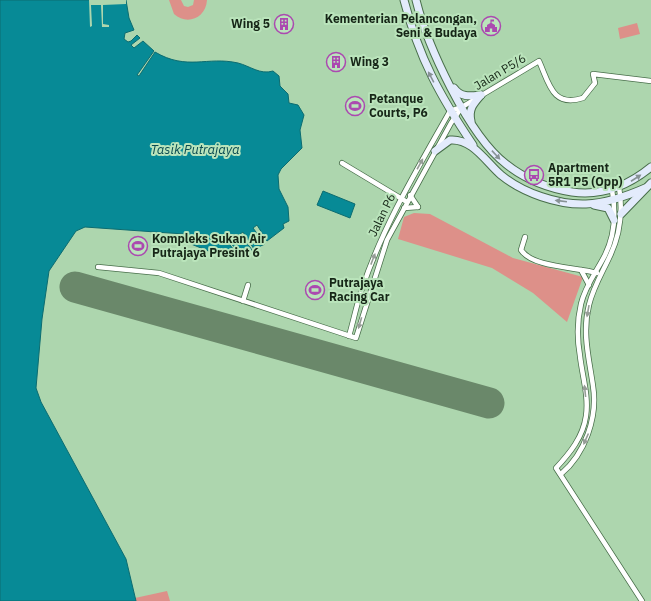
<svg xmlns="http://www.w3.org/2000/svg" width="651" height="601" viewBox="0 0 651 601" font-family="'IBM Plex Sans',sans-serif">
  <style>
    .green { fill: #dd9089 }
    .water { fill: #078a96; stroke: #0c6c70 }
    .pier { fill: #add6ae }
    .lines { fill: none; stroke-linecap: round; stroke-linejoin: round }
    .runway { stroke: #6a886a; stroke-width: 31 }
    .street-casing { stroke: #486e4a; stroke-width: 6 }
    .secondary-casing { stroke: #486e4a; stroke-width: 9 }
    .street { stroke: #fff; stroke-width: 4.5 }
    .secondary { stroke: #e3ebfc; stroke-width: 7 }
    .oneway { fill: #879295 }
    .oneway2 { fill: #969d97 }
    .labels { text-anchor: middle; stroke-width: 4; stroke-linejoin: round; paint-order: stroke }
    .poi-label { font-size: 12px; font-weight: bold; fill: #162617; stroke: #bae4bb; text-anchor: start }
    .street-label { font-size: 12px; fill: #162617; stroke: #bae4bb }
    .water-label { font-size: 13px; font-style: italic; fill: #0a4b52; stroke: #bae4bb }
  </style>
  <rect width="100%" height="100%" fill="#add6ae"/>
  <g class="green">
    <path d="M169 0H181L184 6 188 7 193 5 194 0H207C206 18 187 26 174 14Z"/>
    <path d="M637 23 640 34 620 39 618 28Z"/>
    <path d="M414 213 430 214 513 258 583 277 567 322 533 293 492 268 398 239 404 217Z"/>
    <path d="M167 591 170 601H136L135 598Z"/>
  </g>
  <g class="water">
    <path d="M0 0H126L129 18 134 30 125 33 124 39 128 42 131 41 137 35 140 38 131 45 134 48 143 41 154 51 137 75 139 76 155 52C187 71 207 56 238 63 250 66 260 75 273 71L279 76 280 86 288 94 289 103 298 105 304 115 300 130 302 148 281 169 278 175 279 189 288 207 289 221 283 224 284 228 267 241 257 225 253 228 265 244 254 249 243 232 240 234 252 250 239 254 231 243 230 245 238 255 235 257 211 252 191 244 184 234 85 227 76 231 49 271 42 319 36 388 41 402 126 559 136 601H0Z"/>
    <path d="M323 191 355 204 350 218 317 205Z"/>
  </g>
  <path class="pier" d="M89 0H126V4L103 5V24L109 25V27H102L101 5H91L92 26 90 27Z"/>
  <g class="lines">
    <path class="runway" d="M75 287 489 403"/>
    <g class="street-casing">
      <g id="street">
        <path d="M342 163 407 202"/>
        <path d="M612 190C616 212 615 235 605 255 597 271 585 286 581 304 577 321 577 339 580 356 582 375 589 396 586 416 583 437 570 453 556 468L642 601"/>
        <path d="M410 195 418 207"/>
        <path d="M404 208 418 207"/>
        <path d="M525 237 521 250C533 268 577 267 597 273"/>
        <path d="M98 267 159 273 356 338 387 240 451 123 462 107"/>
        <path d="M581 270 589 285"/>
        <path d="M243 301 248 285"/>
        <path d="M349 336C354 319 357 302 363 286 384 224 418 168 450 111L462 107 539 61C549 83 552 108 583 98L595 83 593 74 651 81"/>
        <path d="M561 474C585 454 598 417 593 386 589 358 582 333 589 305 593 288 602 273 609 258 620 236 623 211 619 187"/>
      </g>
    </g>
    <g class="secondary-casing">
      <g id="secondary">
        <path d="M404 0C419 58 440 96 473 145"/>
        <path d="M416 0C427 45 468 135 506 164 526 180 547 188 572 192 601 196 628 186 651 167"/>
        <path d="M454 88C461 98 471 96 481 95"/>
        <path d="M471 121C468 109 474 103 481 95"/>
        <path d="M435 151 450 140C472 138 486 162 501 175 523 193 558 205 586 204 607 203 627 196 645 188"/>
        <path d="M594 205 608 208 614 220"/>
        <path d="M621 214 651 183"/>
      </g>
    </g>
    <use href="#street" class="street"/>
    <use href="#secondary" class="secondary"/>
  </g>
  <defs><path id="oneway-solid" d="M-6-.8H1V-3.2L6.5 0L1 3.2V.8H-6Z"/></defs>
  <g class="oneway">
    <use href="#oneway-solid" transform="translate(431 77) rotate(-118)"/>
    <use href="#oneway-solid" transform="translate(496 155) rotate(47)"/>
    <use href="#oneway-solid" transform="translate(636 178) rotate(-33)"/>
    <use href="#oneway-solid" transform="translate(561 201) rotate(-173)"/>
  </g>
  <g class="oneway2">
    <use href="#oneway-solid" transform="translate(420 164) rotate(-61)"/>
    <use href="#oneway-solid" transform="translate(373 259) rotate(-69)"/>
    <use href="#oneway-solid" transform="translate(588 311) rotate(100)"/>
    <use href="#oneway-solid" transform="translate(360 323) rotate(106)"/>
    <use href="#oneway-solid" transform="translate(585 391) rotate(-96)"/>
    <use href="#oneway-solid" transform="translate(586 439) rotate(114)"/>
  </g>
  <defs>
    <g id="building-ring" transform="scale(1)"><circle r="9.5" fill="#bae4bb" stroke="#ab49b0" stroke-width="1.5"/><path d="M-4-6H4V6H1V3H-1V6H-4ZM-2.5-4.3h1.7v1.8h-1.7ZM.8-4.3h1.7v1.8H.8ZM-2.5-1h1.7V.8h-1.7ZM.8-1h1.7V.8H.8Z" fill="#ab49b0"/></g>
    <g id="civic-ring" transform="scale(1)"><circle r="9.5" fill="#bae4bb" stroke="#ab49b0" stroke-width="1.5"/><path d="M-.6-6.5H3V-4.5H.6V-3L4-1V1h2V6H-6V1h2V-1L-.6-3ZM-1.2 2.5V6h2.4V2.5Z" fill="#ab49b0"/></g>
    <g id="stadium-ring" transform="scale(1)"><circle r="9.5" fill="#bae4bb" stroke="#ab49b0" stroke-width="1.5"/><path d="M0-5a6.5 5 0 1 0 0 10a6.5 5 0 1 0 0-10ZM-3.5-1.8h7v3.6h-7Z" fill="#ab49b0"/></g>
    <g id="bus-ring" transform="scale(1)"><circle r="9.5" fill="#bae4bb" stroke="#ab49b0" stroke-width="1.5"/><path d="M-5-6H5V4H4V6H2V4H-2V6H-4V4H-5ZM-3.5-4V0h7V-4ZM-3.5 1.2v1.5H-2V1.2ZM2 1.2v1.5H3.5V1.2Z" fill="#ab49b0"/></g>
  </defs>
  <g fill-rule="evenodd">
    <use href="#building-ring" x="284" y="24"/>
    <use href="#civic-ring" x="491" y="26"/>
    <use href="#building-ring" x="336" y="62"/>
    <use href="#stadium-ring" x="355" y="106"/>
    <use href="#bus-ring" x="534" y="175"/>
    <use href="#stadium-ring" x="138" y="246"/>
    <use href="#stadium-ring" x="315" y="290"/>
  </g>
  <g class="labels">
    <g class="poi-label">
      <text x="477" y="23" text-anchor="end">Kementerian Pelancongan,<tspan x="477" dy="14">Seni &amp; Budaya</tspan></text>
      <text x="270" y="28" text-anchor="end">Wing 5</text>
      <text x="350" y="66">Wing 3</text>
      <text x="369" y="103">Petanque<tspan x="369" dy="14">Courts, P6</tspan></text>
      <text x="548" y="172">Apartment<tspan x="548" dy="14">5R1 P5 (Opp)</tspan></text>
      <text x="152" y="243">Kompleks Sukan Air<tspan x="152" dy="14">Putrajaya Presint 6</tspan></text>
      <text x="329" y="287">Putrajaya<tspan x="329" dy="14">Racing Car</tspan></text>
    </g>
    <g class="street-label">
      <text transform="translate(500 72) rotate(-31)" y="4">Jalan P5/6</text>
      <text transform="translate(382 215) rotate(-64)" y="4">Jalan P6</text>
    </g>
    <g class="water-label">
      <text x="195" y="154">Tasik Putrajaya</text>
    </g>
  </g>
</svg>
